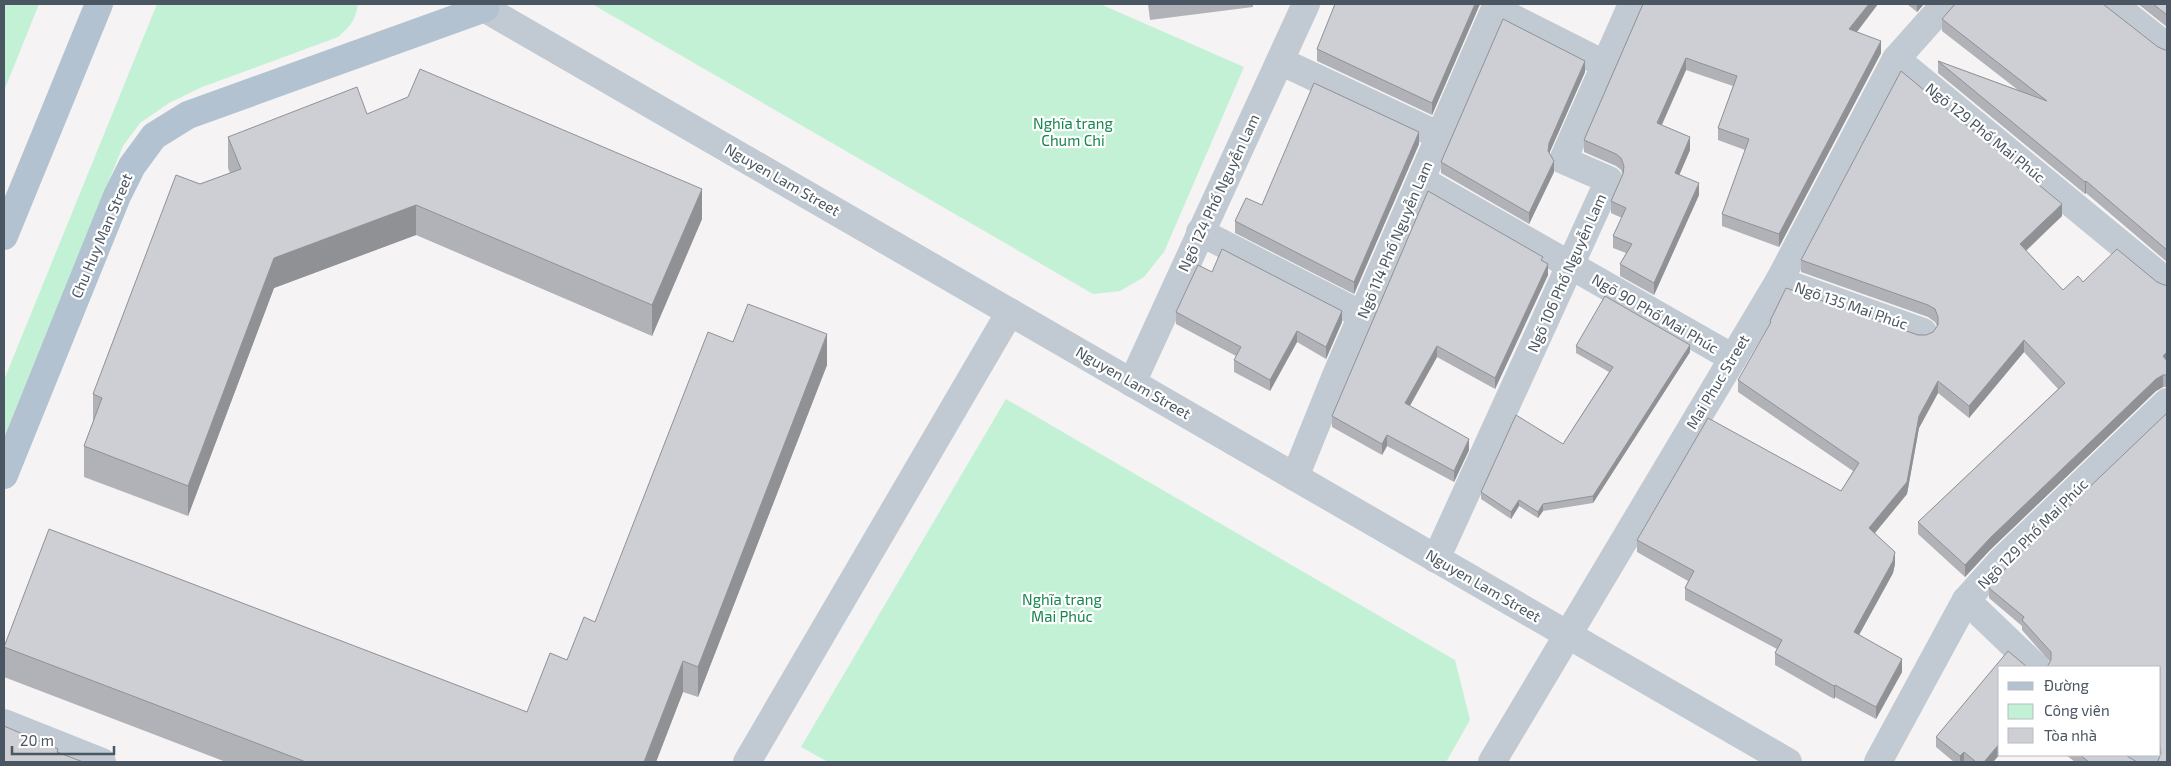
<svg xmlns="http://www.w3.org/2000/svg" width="2171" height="766" viewBox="0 0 2171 766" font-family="'Exo 2',sans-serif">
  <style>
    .green { fill: #c3f1d5 }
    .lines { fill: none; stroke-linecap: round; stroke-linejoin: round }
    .minor { stroke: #c1cad2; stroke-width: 28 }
    .major { stroke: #b3c2d1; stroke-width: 28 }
    .wall { fill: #b0b2b7 }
    .shaded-wall { fill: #909195 }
    .building { fill: #cdcfd5; stroke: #909195 }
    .labels { text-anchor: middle; stroke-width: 4.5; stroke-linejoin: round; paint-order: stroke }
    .park-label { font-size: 15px; fill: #17864f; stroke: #fff }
    .street-label { font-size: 15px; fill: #4a5661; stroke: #fff }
  </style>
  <rect width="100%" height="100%" fill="#f5f3f3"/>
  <g class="green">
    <path d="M4 4H39L4 91Z"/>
    <path d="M157 4H358C356 19 350 27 338 37L202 87 169 103 140 123 123 146 4 437V380Z"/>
    <path d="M592 4H1100L1244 67 1164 252 1144 277 1120 291 1093 294Z"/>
    <path d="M1006 399 1455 660 1470 720 1446 762H828L801 747Z"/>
  </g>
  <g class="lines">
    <g class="minor">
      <path d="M477 4 1788 762"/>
      <path d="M2113 4 2167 47"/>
      <path d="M1495 9 1606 65"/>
      <path d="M1896 59 2167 282"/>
      <path d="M1280 61 1440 136"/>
      <path d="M1421 180 1733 358"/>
      <path d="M1200 232 1362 315"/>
      <path d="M1779 281 1923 332"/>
      <path d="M1132 383 1306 4"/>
      <path d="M1295 477 1337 373 1497 4"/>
      <path d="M1436 559 1609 180 1563 160 1629 11"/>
      <path d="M1966 600 2036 667"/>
      <path d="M4 723 102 762"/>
      <path d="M2137 755 2146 762"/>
      <path d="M747 762 1010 312"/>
      <path d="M1492 762 1779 281 1896 59 1945 4"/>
      <path d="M1878 762 1966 600 2001 561 2167 402"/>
    </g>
    <g class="major">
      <path d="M4 236 99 4"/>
      <path d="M4 475 117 196 132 166 154 136 188 115 485 8"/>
    </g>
  </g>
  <g class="wall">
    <path d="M1148 4H1253V7L1150 20Z"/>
    <path d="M1480 4 1432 115 1317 61V49Z"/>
    <path d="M1641 4H1878L1857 32 1881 53 1779 247 1722 226V214L1745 150 1718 140V128L1733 86 1686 70 1662 125 1690 150 1679 175 1699 195 1654 295 1620 276V264L1626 253 1613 248V236L1622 218 1611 213V201L1623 175 1621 170 1616 166 1584 152V140L1643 6Z"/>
    <path d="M1907 4H1924L1917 12Z"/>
    <path d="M2138 4H2167V27Z"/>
    <path d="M1942 19 2158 47 2165 50H2167V262L2086 193 2085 194 1938 73V61L2018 90 1942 31Z"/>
    <path d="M1585 72 1549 153 1554 172 1529 224 1441 173V162Z"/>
    <path d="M367 114 702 219 652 336 416 235 274 288 188 516 84 477V446L93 422V394L200 184 230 173 228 168V137Z"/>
    <path d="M1419 144 1354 294 1235 233V221L1262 205Z"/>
    <path d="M2062 216 2026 251 2063 290 2083 282H2157L2164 285H2167V387H2163L2156 391 1990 550 1965 577 1918 534V522L2058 389 2024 352 1969 418 1938 393 1919 428 1907 494 1875 533 1895 564 1893 573 1859 635 1902 672 1876 719 1835 697 1834 699 1775 665V653L1777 649 1685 600V588L1688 581 1637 552V540L1841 491 1853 471 1738 392V380L1770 326V321L1926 335 1933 332 1937 326 1935 322 1928 317 1801 272V260Z"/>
    <path d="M1543 261 1548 275 1495 389 1437 357 1410 406 1469 450 1454 482 1387 446 1382 455 1332 427V416Z"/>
    <path d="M1212 272 1342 322 1326 359 1297 342 1270 391 1234 372V360L1236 356 1176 324V312Z"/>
    <path d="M733 342 827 365 698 697 683 692 656 762H226L4 677V645L527 712 595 622Z"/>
    <path d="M1576 346 1690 352 1593 503 1543 511 1538 518 1519 506 1511 519 1481 499V492L1563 444 1609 372 1576 353Z"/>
    <path d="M2167 413V762L2158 761 2160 756 2159 755 2160 667 2050 662 2022 630V626L1989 598V588Z"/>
    <path d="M2000 667V754L1993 762H1954L1936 747V737Z"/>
    <path d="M2066 755H2126L2127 756 2137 762H2075Z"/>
  </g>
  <g class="shaded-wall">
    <path d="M1475 4H1480L1432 115V103Z"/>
    <path d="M1869 4H1878L1849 42V29Z"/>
    <path d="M1917 4H1924L1917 12Z"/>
    <path d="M1881 41V53L1779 247V234Z"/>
    <path d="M1686 58V70L1657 135V123Z"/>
    <path d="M1585 61V72L1549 154 1548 151 1549 143Z"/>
    <path d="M1419 132V144L1354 294V282Z"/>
    <path d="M1690 137V150L1675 185V173Z"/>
    <path d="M1554 161V172L1529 224V213Z"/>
    <path d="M2086 181V193L2085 194V182Z"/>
    <path d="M1699 183V195L1654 295V283Z"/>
    <path d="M702 189V219L652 336V305Z"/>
    <path d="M2062 204V216L2020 256V244Z"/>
    <path d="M416 205V235L274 288 188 516V486L274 258Z"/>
    <path d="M1548 264V275L1495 389V378Z"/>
    <path d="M1342 311V322L1326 359V347Z"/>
    <path d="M1297 331V342L1270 391V380Z"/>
    <path d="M827 334V365L698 697V667Z"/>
    <path d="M2024 340V352L1969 418V406Z"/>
    <path d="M1690 345V352L1593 503V496Z"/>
    <path d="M1437 346V357L1405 414V403Z"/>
    <path d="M2167 352V364L2163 356Z"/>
    <path d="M2163 375V387L2156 391 1990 550 1965 577V565L1990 538 2156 379Z"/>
    <path d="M1938 381V393L1919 428 1907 494 1869 540V528L1919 416Z"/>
    <path d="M1387 435V446L1382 455V444Z"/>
    <path d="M1469 439V450L1454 482V471Z"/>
    <path d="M1519 500V506L1511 519V512Z"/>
    <path d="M1543 504V511L1538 518V512Z"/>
    <path d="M1895 552V564L1893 573 1854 644V632Z"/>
    <path d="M1902 659V672L1876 719V707Z"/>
    <path d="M683 661V692L656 762H644Z"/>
    <path d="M1835 685V697L1834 699V686Z"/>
    <path d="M2000 743V754L1993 762H1984Z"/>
    <path d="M1964 752V762H1960V756Z"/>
  </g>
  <g class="building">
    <path d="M1335 4H1475L1432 103 1317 49Z"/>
    <path d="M1643 4H1869L1849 29 1881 41 1779 234 1722 214 1749 139 1718 128 1737 76 1686 58 1657 123 1690 137 1675 173 1699 183 1654 283 1620 264 1632 244 1613 236 1626 208 1611 201 1623 174 1624 166 1621 158 1616 154 1584 140Z"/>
    <path d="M1955 4H2103L2158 47 2165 50H2167V250L2086 181 2085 182 1938 61 2047 101 1942 19Z"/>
    <path d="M2153 4H2167V15Z"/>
    <path d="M1503 19 1585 61 1549 143 1548 151 1554 161 1529 213 1441 162Z"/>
    <path d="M420 69 702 189 652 305 416 205 274 258 188 486 84 446 102 398 93 394 176 175 200 184 241 169 228 137 357 87 367 114 408 97Z"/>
    <path d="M1901 71 2062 204 2020 244 2063 290 2078 276 2083 282 2117 249 2157 282 2164 285H2167V352L2163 356 2167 361V375H2163L2156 379 1990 538 1965 565 1918 522 2065 383 2024 340 1969 406 1938 381 1919 416 1907 482 1869 528 1895 552 1893 561 1854 632 1902 659 1876 707 1835 685 1834 686 1775 653 1782 640 1685 588 1694 571 1637 540 1708 418 1841 491 1859 463 1738 380 1771 322 1770 321 1786 288 1918 335H1926L1933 332 1938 325V317L1935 309 1928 305 1801 260Z"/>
    <path d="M1314 83 1419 132 1354 282 1235 221 1246 198 1262 205Z"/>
    <path d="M1428 191 1543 257 1541 260 1548 264 1495 378 1437 346 1405 403 1469 439 1454 471 1387 435 1382 444 1332 416Z"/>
    <path d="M1222 249 1342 311 1326 347 1297 331 1270 380 1234 360 1241 347 1176 312 1198 265 1212 272Z"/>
    <path d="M1605 296 1690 345 1593 496 1543 504 1538 512 1519 500 1511 512 1481 492 1516 415 1563 444 1613 367 1576 346Z"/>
    <path d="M748 304 827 334 698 667 683 661 644 762H306L4 647 49 529 527 712 550 653 567 660 584 617 595 622 708 332 733 342Z"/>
    <path d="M2167 413V762H2157L2158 761 2161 753 2160 745V667H2047L2051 660V652L2022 620 2024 617 1989 588 2012 561Z"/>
    <path d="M2008 651 2027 667H2000V743L1984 762H1976L1964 752 1960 756 1936 737Z"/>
    <path d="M4 726 58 749 57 752 83 762H4Z"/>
    <path d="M2080 755H2126L2127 756 2137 762H2089Z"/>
  </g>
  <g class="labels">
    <g class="park-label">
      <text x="1073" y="129">Nghĩa trang<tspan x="1073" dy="17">Chum Chi</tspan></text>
      <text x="1062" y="605">Nghĩa trang<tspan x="1062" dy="17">Mai Phúc</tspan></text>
    </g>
    <g class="street-label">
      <text transform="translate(1985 133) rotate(39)" y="5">Ngõ 129 Phố Mai Phúc</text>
      <text transform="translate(782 180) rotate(30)" y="5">Nguyen Lam Street</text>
      <text transform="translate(1219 193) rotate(-65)" y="5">Ngõ 124 Phố Nguyễn Lam</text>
      <text transform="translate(102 236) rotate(-67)" y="5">Chu Huy Man Street</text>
      <text transform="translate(1395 240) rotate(-67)" y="5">Ngõ 114 Phố Nguyễn Lam</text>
      <text transform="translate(1567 273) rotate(-66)" y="5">Ngõ 106 Phố Nguyễn Lam</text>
      <text transform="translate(1851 306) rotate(19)" y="5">Ngõ 135 Mai Phúc</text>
      <text transform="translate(1655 314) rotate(30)" y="5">Ngõ 90 Phố Mai Phúc</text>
      <text transform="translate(1718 382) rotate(-59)" y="5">Mai Phuc Street</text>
      <text transform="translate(1133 383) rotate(30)" y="5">Nguyen Lam Street</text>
      <text transform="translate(2033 534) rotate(-45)" y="5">Ngõ 129 Phố Mai Phúc</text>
      <text transform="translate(1483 586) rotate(30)" y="5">Nguyen Lam Street</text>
    </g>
  </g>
  <rect width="2171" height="766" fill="none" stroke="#4a5661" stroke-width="10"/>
  <rect x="1998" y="666" width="162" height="90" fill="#ffffff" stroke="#b7bbc0"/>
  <rect x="2008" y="682" width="25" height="8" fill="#b3c2d1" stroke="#b7bbc0"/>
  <text x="2044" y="691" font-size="15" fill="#4a5661">Đường</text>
  <rect x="2008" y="704" width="25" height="15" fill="#c3f1d5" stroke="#b7bbc0"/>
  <text x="2044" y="716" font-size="15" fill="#4a5661">Công viên</text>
  <rect x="2008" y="728" width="25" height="15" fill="#cdcfd5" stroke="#b7bbc0"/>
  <text x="2044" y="741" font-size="15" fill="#4a5661">Tòa nhà</text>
  <path d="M12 746v8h102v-8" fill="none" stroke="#4a5661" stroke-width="2.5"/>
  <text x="20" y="746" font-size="15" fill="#4a5661" stroke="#ffffff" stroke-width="4" paint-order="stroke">20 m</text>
</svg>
